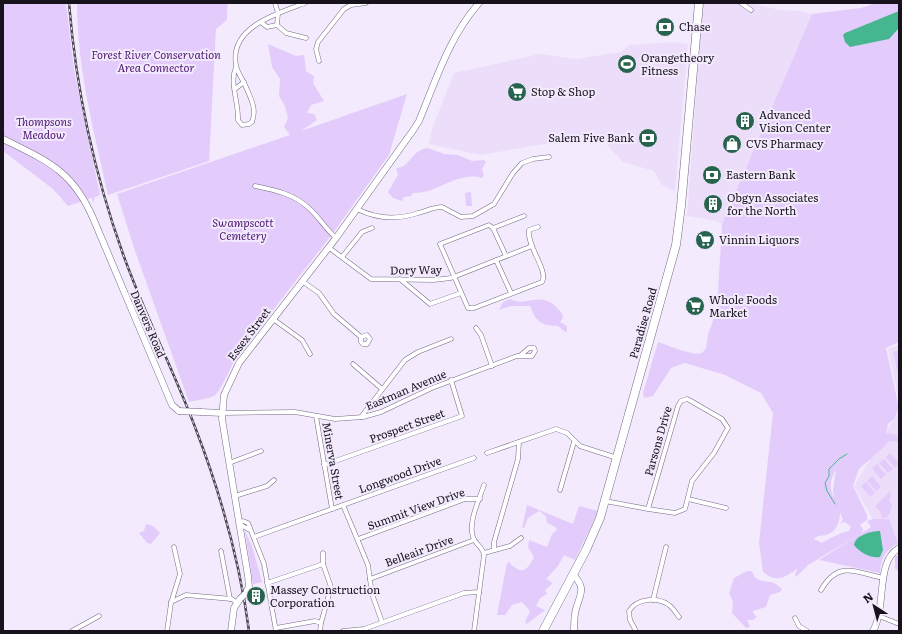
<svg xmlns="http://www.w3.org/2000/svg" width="902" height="634" viewBox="0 0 902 634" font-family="Literata,serif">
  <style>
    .built { fill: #ecdefb }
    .green { fill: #e3ccfb; fill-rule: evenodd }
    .water { fill: #46b690 }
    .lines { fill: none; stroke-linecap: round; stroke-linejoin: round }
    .stream { stroke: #46b690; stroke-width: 1 }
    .street-casing { stroke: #766984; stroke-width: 5 }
    .secondary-casing { stroke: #766984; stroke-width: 7 }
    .highway-casing { stroke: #766984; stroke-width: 9 }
    .street { stroke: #fff; stroke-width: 4 }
    .secondary { stroke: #fff; stroke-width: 6 }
    .highway { stroke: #fff; stroke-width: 8 }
    .rail-casing { stroke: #4b4551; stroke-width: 2.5 }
    .rail { stroke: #f3eafd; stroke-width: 1; stroke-dasharray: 3; stroke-linecap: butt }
    .secondary-bridge-casing { stroke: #766984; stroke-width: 7; stroke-linecap: butt }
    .secondary-bridge { stroke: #fff; stroke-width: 6 }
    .labels { text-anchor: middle; stroke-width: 4; stroke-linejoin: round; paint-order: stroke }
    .poi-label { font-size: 11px; fill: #17121c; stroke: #f3eafd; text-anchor: start }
    .park-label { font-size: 11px; font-style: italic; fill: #4e1873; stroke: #f3eafd }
    .street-label { font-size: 11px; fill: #17121c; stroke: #f3eafd }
  </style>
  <rect width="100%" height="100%" fill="#f3eafd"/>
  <g class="built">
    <path d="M703 3H750L780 10 801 11 812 14 722 224 716 221 687 216Z"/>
    <path d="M674 42 688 44 675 191 662 185 654 171 623 162 598 135 480 155 429 144 432 129 454 73 540 54 576 59 621 52 629 45Z"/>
    <path d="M899 345V401L888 349Z"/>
    <path d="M899 411V542L898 543 889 519H873L854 486Z"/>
  </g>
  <g class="green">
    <path d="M3 3H66L74 70 100 195 95 197 93 204 92 198 68 206 53 189 3 151Z"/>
    <path d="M77 3H228L227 9V20L216 29 209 161 108 195C94 131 77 68 77 3Z"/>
    <path d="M876 3H899V342L886 348 899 408 894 419 888 424 886 433 897 435 899 442 888 441 886 445 859 469 853 486 867 515V520L860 525 863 529 862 533 871 527 867 521 873 519H889L898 543C886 550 880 559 880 573L819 560 860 534 808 565 796 577 795 574 798 568C785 578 776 583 763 572L759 543 773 413 761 393 725 375 685 363 671 368 653 396 644 398 643 393 658 342 680 350 696 354 702 353 706 348 708 335 717 309 722 224 812 14 861 8ZM836 470 833 490 834 498C829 488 830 479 836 470ZM840 512 843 520 840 523 845 522 851 527 849 531C841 532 829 539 822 543L814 539C818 535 821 536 826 535 837 532 840 521 840 512Z"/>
    <path d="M268 44 296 56 304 55 306 71 314 76 313 83 324 101 311 105 307 113 314 114 317 120 301 131 407 94 389 155 330 237 237 356C232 364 220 393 214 396 207 399 197 400 189 402L134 248 117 194 290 135 284 127 288 118 285 106 279 96 280 79 272 67Z"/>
    <path d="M428 148 444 154 458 155 472 161 484 160 486 162 482 169 484 176 481 178C466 172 444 185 431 190 426 192 419 193 413 193L411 196 404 197 402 201 393 198 388 192 398 175 396 168C410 168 412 149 428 148Z"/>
    <path d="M471 192 472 206H466L465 193Z"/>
    <path d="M510 299C526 308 540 290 557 308 560 311 563 313 563 318L560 322 567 326V331L565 332 558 326 546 325 540 322 535 317 530 306H511L499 310 503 302Z"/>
    <path d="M899 350V378L893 352Z"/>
    <path d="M890 453 899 463 895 468 886 457Z"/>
    <path d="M884 459 893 469 888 473 879 463Z"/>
    <path d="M877 464 886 475 881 479 872 468Z"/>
    <path d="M872 476 881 487 876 491 867 481Z"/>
    <path d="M866 482 875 493 870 497 861 486Z"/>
    <path d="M890 491 891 495 889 500 892 505 890 513 886 518H882L880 511 875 506Z"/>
    <path d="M527 505 573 524 579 506 598 511 575 560 564 555 558 566 546 579 553 583 545 590 547 594 540 598 536 606 545 610 527 624 525 622 530 611 522 602 512 605 505 615H497L507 563 509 562C521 575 527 572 534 557L528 547 529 540 547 547 552 534 557 530 555 527 547 523 546 516 539 511 528 518 524 528H522Z"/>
    <path d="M146 524 153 526 160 533 151 544 147 543 139 533 144 531Z"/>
    <path d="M245 531 252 546 262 582 253 584Z"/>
    <path d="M895 555 899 556V572L895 568Z"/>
    <path d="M747 571H752C755 583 765 580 774 583 777 584 779 587 782 589L780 592 770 595 766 607 753 611V613L757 617 753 620H747L750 627 746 628 732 613 733 601 729 593 734 578Z"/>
  </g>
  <g class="water">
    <path d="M899 11V28L889 39 850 47 845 42 843 35 845 33Z"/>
    <path d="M880 531 883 550 880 557C871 559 859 552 854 545 855 535 872 531 880 531Z"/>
  </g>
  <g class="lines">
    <path class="stream" d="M835 504 827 491 825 483 829 476V469L839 459 847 454"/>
    <g class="street-casing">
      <g id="street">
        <path d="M275 3 278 13 277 25 286 33 306 38"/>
        <path d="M741 3 751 10"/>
        <path d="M261 22 267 27 277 25"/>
        <path d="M319 61 316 49 318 42 344 9 351 5 366 3"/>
        <path d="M236 67C229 83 239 103 238 120L242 125 249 124 252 122C257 109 251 99 246 87 243 80 237 72 236 65 229 27 278 13 305 3"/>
        <path d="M235 89 244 82"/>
        <path d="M255 186C275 190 295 194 311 210 320 219 326 229 336 238"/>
        <path d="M357 209C377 219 397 220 418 213 426 211 434 207 442 207L461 217 473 216 494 204 513 173 522 163 533 159 549 157"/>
        <path d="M493 228 489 225 440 244 468 308H474L542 282C549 271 526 245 529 230L538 227"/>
        <path d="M493 228 524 216"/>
        <path d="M493 228 506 256"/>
        <path d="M328 247 371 279 434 280 451 278 532 246"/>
        <path d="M342 257 362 232 372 228"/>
        <path d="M496 260 511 293"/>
        <path d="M400 279 430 304 461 293"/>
        <path d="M302 281 319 293 334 314 361 337V342L363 344H367L370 339 367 335 361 337"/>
        <path d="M273 319 302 340 310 354"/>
        <path d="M476 328 481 335 492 366"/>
        <path d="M353 364 382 389"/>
        <path d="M222 413 295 412 335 419 363 417 381 412 432 388 517 356H532L535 351 534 348H529L521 355"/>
        <path d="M316 416 332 509"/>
        <path d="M361 417 405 360 418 352 451 339"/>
        <path d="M487 453 556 429 567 433 580 446 617 458"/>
        <path d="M229 463 261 451"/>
        <path d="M324 465 462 416 451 380"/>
        <path d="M560 490 574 442"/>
        <path d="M235 496 267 486 274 480"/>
        <path d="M688 499 726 508"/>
        <path d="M605 501 648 509 678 406 681 401 687 399 691 401 722 419 728 428 714 453 692 481 685 509 675 513 648 509"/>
        <path d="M343 505 368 565 372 594 382 622"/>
        <path d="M250 530 239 524 243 521 248 523 264 564 276 631"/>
        <path d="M254 537 474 458"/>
        <path d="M358 539 465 499H480"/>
        <path d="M494 550V542L518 459 519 442"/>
        <path d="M221 551 230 599"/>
        <path d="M484 553 510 546 521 538"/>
        <path d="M370 579 474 540"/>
        <path d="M267 583 323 564"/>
        <path d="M821 590C838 560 855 572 883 578"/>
        <path d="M653 600 666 547"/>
        <path d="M171 602 186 595 232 599 237 603"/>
        <path d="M879 616 899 624"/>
        <path d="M795 618 799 626 807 631"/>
        <path d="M321 623 331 587 323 564V553"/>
        <path d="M276 628 315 621 321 623 320 631"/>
        <path d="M72 631 99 616"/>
        <path d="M167 631 171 603 180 574 174 547"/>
        <path d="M343 631 364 629 464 593 479 592"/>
        <path d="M474 631 484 555C483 547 475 544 473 537 468 522 479 500 484 485"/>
        <path d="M636 631 630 620 629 611C637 598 657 597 669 605 673 608 676 613 679 617"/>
      </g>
    </g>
    <g class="secondary-casing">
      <g id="secondary">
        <path d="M3 139C47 161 72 170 93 218L172 405 179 411"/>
        <path d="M201 412 222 413"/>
        <path d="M573 574C586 589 581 592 576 609 574 616 574 624 574 631"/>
        <path d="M245 594 249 587 248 576 222 419 224 395 239 363 336 238 414 129 419 121C436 80 449 37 479 3"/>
        <path d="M231 631 234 608 240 599"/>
        <path d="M873 631C887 606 875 562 899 548"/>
      </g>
    </g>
    <g class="highway-casing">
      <path id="highway" d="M543 631 586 550 600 518 676 245 681 206 699 3"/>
    </g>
    <use href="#street" class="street"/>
    <use href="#secondary" class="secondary"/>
    <use href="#highway" class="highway"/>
    <g class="rail-casing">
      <path id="rail" d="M69 3C76 89 94 173 123 254 144 313 173 369 195 427 220 492 240 562 249 631"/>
    </g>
    <use href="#rail" class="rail"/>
    <g class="secondary-bridge-casing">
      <g id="secondary-bridge">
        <path d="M179 411 201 412"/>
        <path d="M240 599 245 594"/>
      </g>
    </g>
    <use href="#secondary-bridge" class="secondary-bridge"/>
  </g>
  <defs>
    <g id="bank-disc" transform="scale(1)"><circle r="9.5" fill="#27634e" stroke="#f3eafd"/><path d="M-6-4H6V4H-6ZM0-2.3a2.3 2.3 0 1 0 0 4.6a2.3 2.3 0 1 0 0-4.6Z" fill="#fff"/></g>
    <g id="stadium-disc" transform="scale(1)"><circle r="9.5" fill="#27634e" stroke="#f3eafd"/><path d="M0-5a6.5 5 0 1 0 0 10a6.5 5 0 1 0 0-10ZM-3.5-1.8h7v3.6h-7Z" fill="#fff"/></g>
    <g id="supermarket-disc" transform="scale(1)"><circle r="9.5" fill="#27634e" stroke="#f3eafd"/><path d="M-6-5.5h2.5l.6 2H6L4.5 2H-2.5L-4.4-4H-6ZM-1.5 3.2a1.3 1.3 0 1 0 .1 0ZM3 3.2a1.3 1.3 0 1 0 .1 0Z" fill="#fff"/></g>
    <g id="building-disc" transform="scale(1)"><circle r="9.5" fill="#27634e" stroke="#f3eafd"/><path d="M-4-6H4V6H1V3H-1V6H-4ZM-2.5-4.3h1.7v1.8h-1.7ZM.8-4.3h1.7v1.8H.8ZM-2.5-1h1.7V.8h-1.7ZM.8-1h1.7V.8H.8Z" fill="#fff"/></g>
    <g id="shop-disc" transform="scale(1)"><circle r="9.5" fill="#27634e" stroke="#f3eafd"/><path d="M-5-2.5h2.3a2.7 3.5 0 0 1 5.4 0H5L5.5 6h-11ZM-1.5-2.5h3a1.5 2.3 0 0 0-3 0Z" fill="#fff"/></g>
  </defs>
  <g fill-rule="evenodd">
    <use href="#bank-disc" x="665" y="27"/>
    <use href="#stadium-disc" x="627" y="64"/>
    <use href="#supermarket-disc" x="517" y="92"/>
    <use href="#building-disc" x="745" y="121"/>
    <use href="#bank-disc" x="648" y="138"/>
    <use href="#shop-disc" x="732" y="144"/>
    <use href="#bank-disc" x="712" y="175"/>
    <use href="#building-disc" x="713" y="204"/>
    <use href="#supermarket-disc" x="705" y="240"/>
    <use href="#supermarket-disc" x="695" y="306"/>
    <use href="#building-disc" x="256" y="596"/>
  </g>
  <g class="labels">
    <g class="poi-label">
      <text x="679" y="31">Chase</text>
      <text x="641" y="62">Orangetheory<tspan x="641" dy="13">Fitness</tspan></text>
      <text x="531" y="96">Stop &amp; Shop</text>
      <text x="759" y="119">Advanced<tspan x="759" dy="13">Vision Center</tspan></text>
      <text x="634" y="142" text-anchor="end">Salem Five Bank</text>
      <text x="746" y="148">CVS Pharmacy</text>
      <text x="726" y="179">Eastern Bank</text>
      <text x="727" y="202">Obgyn Associates<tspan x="727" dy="13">for the North</tspan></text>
      <text x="719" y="244">Vinnin Liquors</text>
      <text x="709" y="304">Whole Foods<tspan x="709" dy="13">Market</tspan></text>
      <text x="270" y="594">Massey Construction<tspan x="270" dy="13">Corporation</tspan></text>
    </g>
    <g class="park-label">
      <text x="156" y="59">Forest River Conservation<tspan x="156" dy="13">Area Connector</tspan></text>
      <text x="44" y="126">Thompsons<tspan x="44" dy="13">Meadow</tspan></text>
      <text x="243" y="227">Swampscott<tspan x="243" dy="13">Cemetery</tspan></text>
    </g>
    <g class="street-label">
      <text transform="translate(416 270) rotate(-1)" y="4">Dory Way</text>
      <text transform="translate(643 323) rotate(-74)" y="4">Paradise Road</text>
      <text transform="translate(148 324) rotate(67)" y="4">Danvers Road</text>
      <text transform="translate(249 334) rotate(-53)" y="4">Essex Street</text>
      <text transform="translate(406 390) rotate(-23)" y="4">Eastman Avenue</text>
      <text transform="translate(407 426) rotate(-20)" y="4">Prospect Street</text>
      <text transform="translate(658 441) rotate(-74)" y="4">Parsons Drive</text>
      <text transform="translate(333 461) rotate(80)" y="4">Minerva Street</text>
      <text transform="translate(400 475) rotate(-20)" y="4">Longwood Drive</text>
      <text transform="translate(416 509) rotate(-20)" y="4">Summit View Drive</text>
      <text transform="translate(419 551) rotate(-20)" y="4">Belleair Drive</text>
    </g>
  </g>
  <rect width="902" height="634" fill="none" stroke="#17121c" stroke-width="8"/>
  <g transform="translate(874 606) rotate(324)" stroke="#f3eafd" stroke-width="3" paint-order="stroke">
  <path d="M0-3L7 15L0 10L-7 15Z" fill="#17121c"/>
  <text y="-6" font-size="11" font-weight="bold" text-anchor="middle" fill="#17121c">N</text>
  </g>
</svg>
